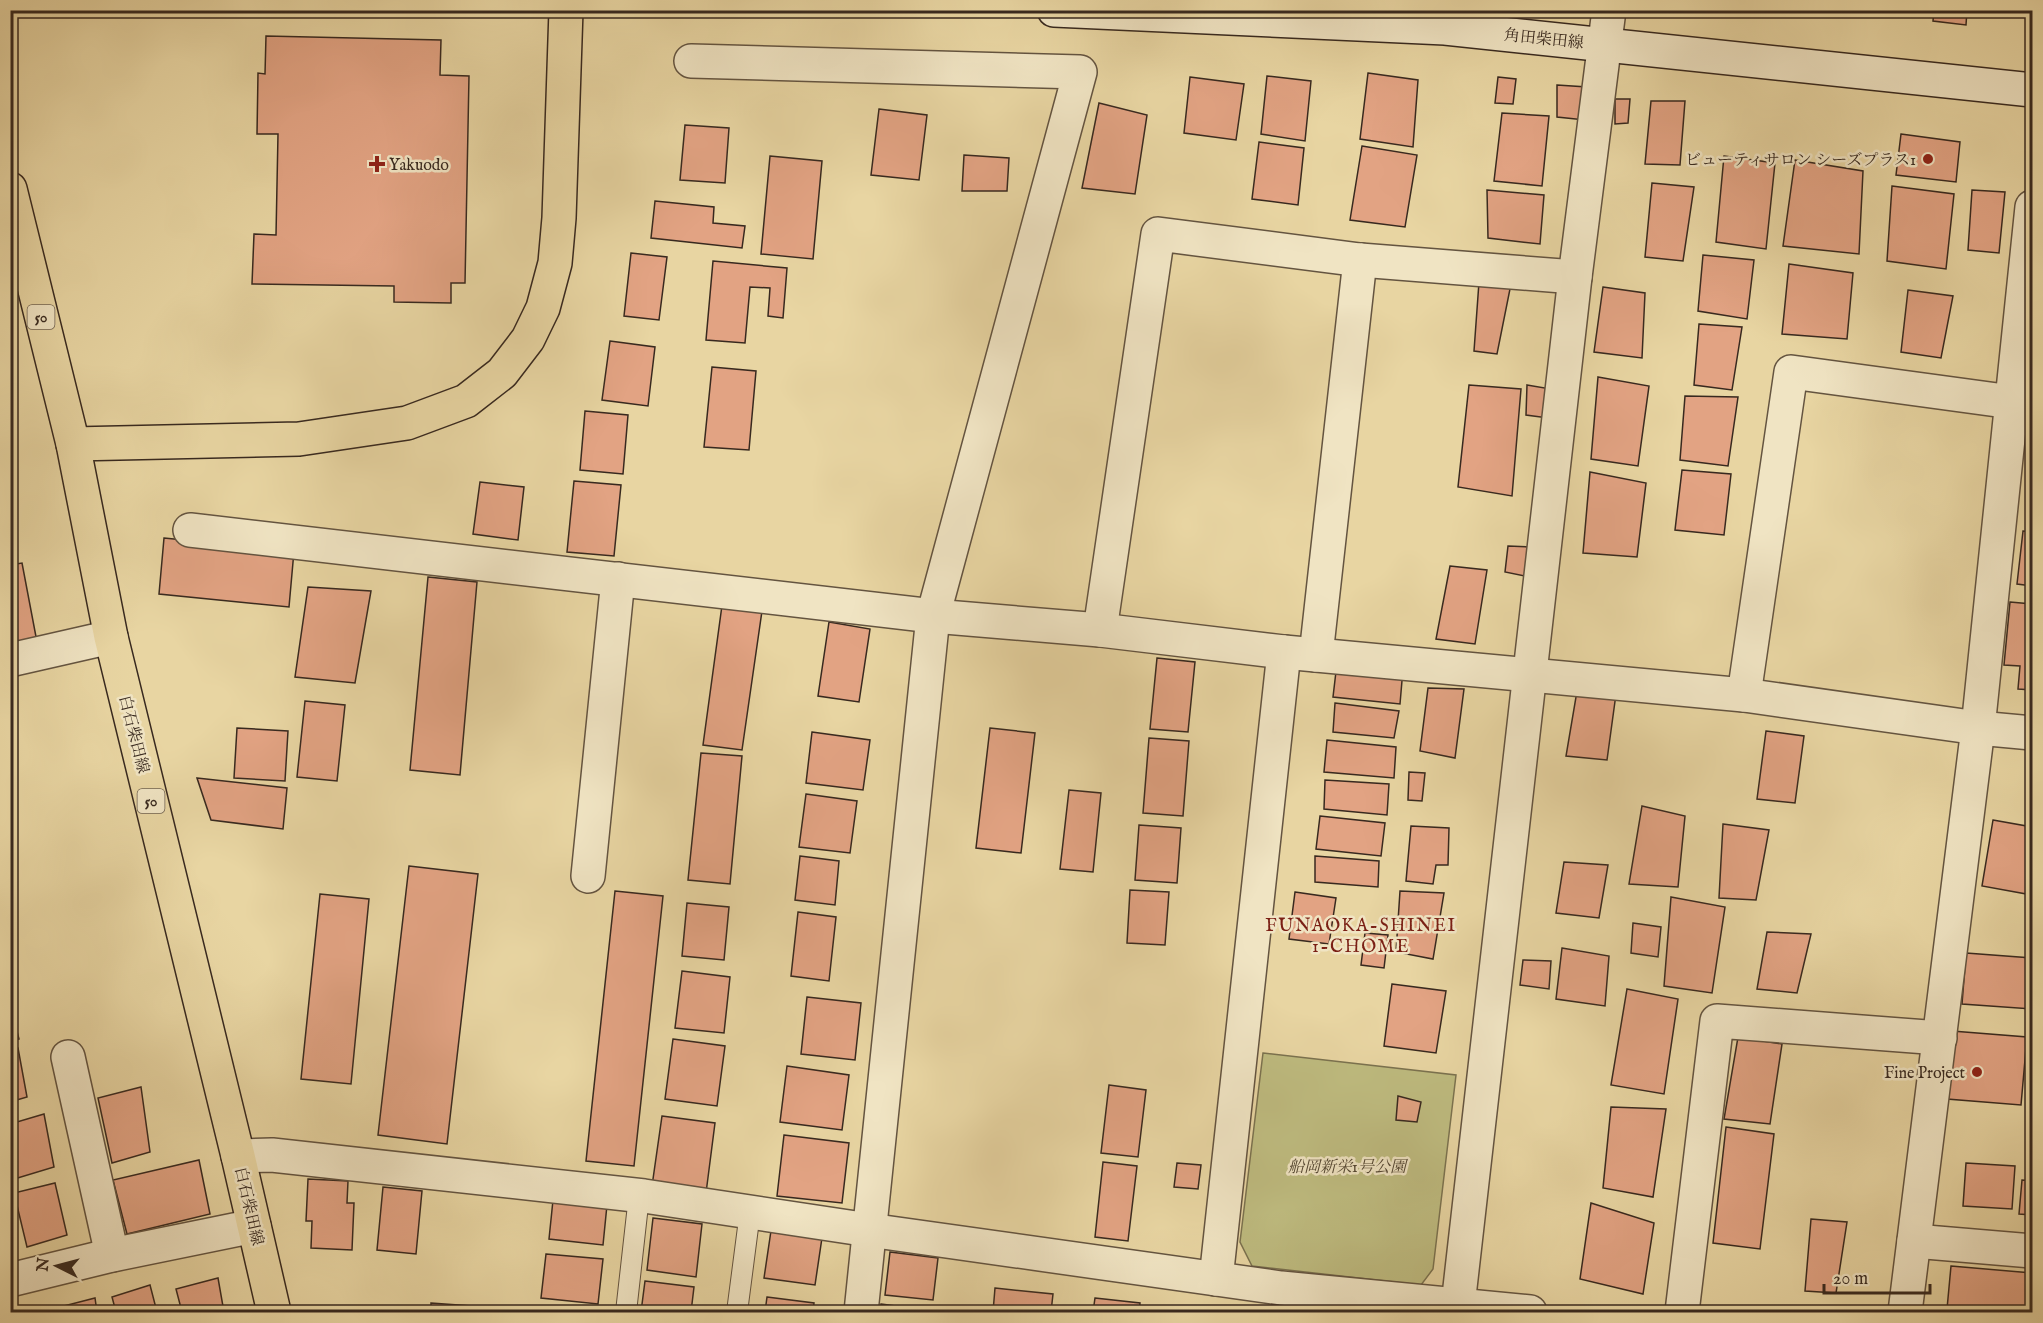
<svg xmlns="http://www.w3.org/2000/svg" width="2043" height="1323" viewBox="0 0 2043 1323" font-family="'IM FELL English','Noto Serif JP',serif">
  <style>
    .green { fill: #bebb7f; stroke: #7b724f; stroke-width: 1.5 }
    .building { fill: #e2a383; stroke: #38291f; stroke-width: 1.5 }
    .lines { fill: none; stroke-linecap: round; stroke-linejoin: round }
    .lane-casing { stroke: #645440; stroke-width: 22 }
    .street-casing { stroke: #645440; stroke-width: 36 }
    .secondary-casing { stroke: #38291f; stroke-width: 36 }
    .primary-casing { stroke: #38291f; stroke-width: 36 }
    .lane { stroke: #f0e4c3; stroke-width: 20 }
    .street { stroke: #f0e4c3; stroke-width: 33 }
    .secondary { stroke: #f0e4c3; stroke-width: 33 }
    .primary { stroke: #e8d5a2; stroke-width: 33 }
    .poi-dot { fill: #8f2418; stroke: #f0e4c3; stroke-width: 2 }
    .labels { text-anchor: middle; stroke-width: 5; stroke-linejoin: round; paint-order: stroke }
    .shield { fill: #f0e4c3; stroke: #6f6150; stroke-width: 1.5 }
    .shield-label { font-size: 15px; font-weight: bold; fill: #38291f }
    .street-label { font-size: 16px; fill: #38291f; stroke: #f0e4c3 }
    .poi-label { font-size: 16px; fill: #38291f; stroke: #f0e4c3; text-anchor: end }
    .park-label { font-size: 16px; font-style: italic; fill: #534632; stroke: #f0e4c3 }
    .neighbourhood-label { font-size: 18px; letter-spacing: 1.5px; fill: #7a1f14; stroke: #f0e4c3 }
  </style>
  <rect width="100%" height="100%" fill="#e8d5a2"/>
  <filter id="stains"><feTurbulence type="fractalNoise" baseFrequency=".00333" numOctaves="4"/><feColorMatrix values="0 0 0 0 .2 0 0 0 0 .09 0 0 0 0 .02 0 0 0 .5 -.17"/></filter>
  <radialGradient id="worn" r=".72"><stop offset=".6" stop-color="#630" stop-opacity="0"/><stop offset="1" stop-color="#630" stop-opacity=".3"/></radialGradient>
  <path class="green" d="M1263 1053 1456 1075 1433 1269 1421 1285 1252 1266 1240 1242Z"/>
  <g class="building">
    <path d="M1934 10H1967L1966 25 1933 21Z"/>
    <path d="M266 36 441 40 440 75 469 76 465 283H451V303L394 302V286L252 284 254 234 276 235 278 134H257L258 73 265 74Z"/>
    <path d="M1368 73 1418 80 1413 147 1360 139Z"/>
    <path d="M1267 76 1311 81 1305 141 1261 134Z"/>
    <path d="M1190 77 1244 84 1236 140 1184 133Z"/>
    <path d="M1498 77 1516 79 1513 104 1495 103Z"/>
    <path d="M1557 85 1587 87 1585 120 1557 117Z"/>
    <path d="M1615 99H1630L1628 123 1615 124Z"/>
    <path d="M1651 101H1685L1680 165 1645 164Z"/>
    <path d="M1099 103 1147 115 1135 194 1082 188Z"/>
    <path d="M879 109 927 115 919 180 871 175Z"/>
    <path d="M1502 113 1549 116 1542 186 1494 181Z"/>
    <path d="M685 125 729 128 725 183 680 180Z"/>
    <path d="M1901 134 1960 142 1956 182 1896 175Z"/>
    <path d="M1259 142 1304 148 1298 205 1252 199Z"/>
    <path d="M1362 146 1417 155 1405 227 1350 220Z"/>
    <path d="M964 155 1009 158 1007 191H962Z"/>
    <path d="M770 156 822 161 813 259 761 254Z"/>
    <path d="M1724 156 1775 163 1766 249 1716 242Z"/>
    <path d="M1795 160 1863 171 1859 254 1783 246Z"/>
    <path d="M1652 183 1694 187 1683 261 1645 257Z"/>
    <path d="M1892 186 1954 194 1946 269 1887 261Z"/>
    <path d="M1487 190 1544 195 1540 244 1488 238Z"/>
    <path d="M1972 190 2005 192 1999 253 1968 250Z"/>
    <path d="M655 201 714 207 713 223 745 226 742 248 651 238Z"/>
    <path d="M631 253 667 257 659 320 624 316Z"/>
    <path d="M1703 255 1754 260 1747 319 1698 311Z"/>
    <path d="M713 261 787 268 783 318 768 316 770 288 750 287 745 343 706 340Z"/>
    <path d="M1789 264 1853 273 1847 339 1782 334Z"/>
    <path d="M1479 282 1511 284 1497 354 1474 351Z"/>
    <path d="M1603 287 1645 293 1642 358 1594 352Z"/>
    <path d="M1908 290 1953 296 1941 358 1901 352Z"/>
    <path d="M1699 324 1742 327 1732 390 1694 385Z"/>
    <path d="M610 341 655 347 648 406 602 400Z"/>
    <path d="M712 367 756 371 749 450 704 447Z"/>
    <path d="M1598 377 1649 386 1638 466 1591 459Z"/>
    <path d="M1469 385 1521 389 1512 496 1458 487Z"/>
    <path d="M1527 385 1551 389 1548 418 1526 415Z"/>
    <path d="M1685 396 1738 397 1728 466 1680 460Z"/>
    <path d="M585 411 628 415 623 474 580 470Z"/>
    <path d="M1682 470 1731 474 1724 535 1675 530Z"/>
    <path d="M1590 472 1646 483 1637 557 1583 553Z"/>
    <path d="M574 481 621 485 614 556 567 552Z"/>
    <path d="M480 482 524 487 518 540 473 534Z"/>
    <path d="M2023 531 2032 532V586L2017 584Z"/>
    <path d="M164 538 294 551 289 607 159 594Z"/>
    <path d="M1508 546 1533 547 1530 577 1505 572Z"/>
    <path d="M22 563 37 642 10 648V565Z"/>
    <path d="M1450 566 1487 570 1475 644 1436 639Z"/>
    <path d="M428 577 477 582 460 775 410 770Z"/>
    <path d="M308 587 371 591 355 683 295 677Z"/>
    <path d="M723 598 763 604 742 750 703 745Z"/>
    <path d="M2010 602 2032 604V690L2018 689 2020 666 2004 665Z"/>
    <path d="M829 622 870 629 859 702 818 696Z"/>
    <path d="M1157 658 1195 662 1188 732 1150 729Z"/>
    <path d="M1337 663 1403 669 1400 704 1333 697Z"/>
    <path d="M1428 688 1464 689 1455 758 1420 751Z"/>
    <path d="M1577 691 1616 694 1607 760 1566 756Z"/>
    <path d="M305 701 345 705 337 781 297 777Z"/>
    <path d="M1335 703 1399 711 1394 738 1333 732Z"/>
    <path d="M237 728 288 731 285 781 234 778Z"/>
    <path d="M990 728 1035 733 1021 853 976 848Z"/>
    <path d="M1766 731 1804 736 1795 803 1757 799Z"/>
    <path d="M812 732 870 740 863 790 806 783Z"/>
    <path d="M1149 738 1189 741 1183 816 1143 813Z"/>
    <path d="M1327 740 1396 747 1394 778 1324 772Z"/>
    <path d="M701 753 742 756 730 884 688 880Z"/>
    <path d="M1409 772 1425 773 1422 801 1408 800Z"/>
    <path d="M197 778 287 788 283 829 211 820Z"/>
    <path d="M1325 780 1389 784 1387 815 1324 809Z"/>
    <path d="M1069 790 1101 793 1093 872 1060 869Z"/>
    <path d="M806 794 857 801 850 853 799 847Z"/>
    <path d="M1642 806 1685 816 1678 887 1629 884Z"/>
    <path d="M1320 816 1385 823 1381 856 1316 849Z"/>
    <path d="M1993 820 2032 827V895L1982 886Z"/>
    <path d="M1723 824 1769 830 1756 900 1719 898Z"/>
    <path d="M1139 825 1181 828 1177 883 1135 880Z"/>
    <path d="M1411 826 1449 828 1448 865H1436L1433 884 1406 881Z"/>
    <path d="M800 856 839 861 835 905 795 900Z"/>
    <path d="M1315 856 1379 861 1378 887 1315 882Z"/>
    <path d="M1564 862 1608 865 1599 918 1556 913Z"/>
    <path d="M409 866 478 874 447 1144 378 1135Z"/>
    <path d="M1130 890 1169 892 1165 945 1127 943Z"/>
    <path d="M615 891 663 896 634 1166 586 1161Z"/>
    <path d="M1400 891 1444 893 1433 959 1396 952Z"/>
    <path d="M1295 892 1336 898 1329 944 1289 939Z"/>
    <path d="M320 894 369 899 351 1084 301 1079Z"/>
    <path d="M1671 897 1725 907 1712 993 1664 986Z"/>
    <path d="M687 903 729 907 724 960 682 956Z"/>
    <path d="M798 912 836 917 829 981 791 976Z"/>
    <path d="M1633 923 1661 927 1658 957 1631 953Z"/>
    <path d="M1767 932 1811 934 1797 993 1757 989Z"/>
    <path d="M1365 933 1388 935 1384 968 1361 965Z"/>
    <path d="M1562 948 1609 956 1605 1006 1556 999Z"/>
    <path d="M1966 953 2032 958V1009L1962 1004Z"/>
    <path d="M1523 960 1551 961 1549 989 1520 985Z"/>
    <path d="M682 971 730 977 724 1033 675 1028Z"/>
    <path d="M1392 984 1446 991 1436 1053 1384 1046Z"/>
    <path d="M1627 989 1678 999 1664 1094 1611 1085Z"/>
    <path d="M807 997 861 1003 855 1060 801 1054Z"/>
    <path d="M10 1004 19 1039 10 1042Z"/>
    <path d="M1952 1031 2027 1037 2021 1105 1947 1099Z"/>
    <path d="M1738 1037 1782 1044 1770 1124 1724 1119Z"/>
    <path d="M673 1039 725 1046 717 1106 665 1099Z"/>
    <path d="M18 1048 27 1097 10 1102V1049Z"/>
    <path d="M787 1066 849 1075 842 1130 780 1122Z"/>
    <path d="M1109 1085 1146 1090 1138 1157 1101 1153Z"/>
    <path d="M141 1087 150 1152 112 1163 98 1098Z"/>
    <path d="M1398 1096 1421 1102 1417 1122 1396 1120Z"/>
    <path d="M1611 1107 1666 1109 1653 1197 1603 1188Z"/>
    <path d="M44 1114 54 1167 11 1180 10 1124Z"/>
    <path d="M662 1116 715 1123 706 1193 652 1186Z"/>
    <path d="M1726 1127 1774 1134 1760 1249 1713 1243Z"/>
    <path d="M784 1135 849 1143 842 1203 777 1196Z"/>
    <path d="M199 1160 210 1214 127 1234 113 1180Z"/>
    <path d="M1103 1162 1137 1166 1128 1241 1095 1237Z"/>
    <path d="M1177 1163 1201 1165 1198 1189 1174 1187Z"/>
    <path d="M1966 1163 2015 1166 2012 1209 1963 1206Z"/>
    <path d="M308 1179 348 1181 347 1203H354L352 1250 311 1248 312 1221H306Z"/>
    <path d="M2022 1180 2032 1181V1215L2019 1214Z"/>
    <path d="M55 1183 67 1235 27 1247 14 1193Z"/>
    <path d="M383 1187 422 1191 416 1254 377 1250Z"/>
    <path d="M553 1200 607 1205 603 1245 549 1239Z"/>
    <path d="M1591 1203 1654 1223 1643 1294 1580 1279Z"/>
    <path d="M653 1218 702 1224 696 1277 647 1270Z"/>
    <path d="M1811 1219 1847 1222 1836 1293 1805 1291Z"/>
    <path d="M772 1224 823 1231 815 1285 764 1278Z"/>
    <path d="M890 1252 938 1258 933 1300 885 1295Z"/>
    <path d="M546 1254 603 1259 598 1304 541 1298Z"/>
    <path d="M1951 1266 2032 1273V1312H1987L1947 1309Z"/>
    <path d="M218 1278 224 1312H182L176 1289Z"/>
    <path d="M645 1281 694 1287 691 1312H641Z"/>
    <path d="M150 1285 157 1312H116L112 1297Z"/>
    <path d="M995 1288 1053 1294 1051 1312H993Z"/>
    <path d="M767 1297 814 1303 813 1312H765Z"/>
    <path d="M95 1298 97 1312H57L56 1308Z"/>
    <path d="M1095 1298 1140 1303 1139 1312H1093Z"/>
    <path d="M431 1303 499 1308 498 1312H431Z"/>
    <path d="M881 1304 933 1311V1312H880Z"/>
  </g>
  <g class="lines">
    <g class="lane-casing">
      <g id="lane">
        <path d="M626 1312 639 1196"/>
        <path d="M737 1312 750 1212"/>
      </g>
    </g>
    <g class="street-casing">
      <g id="street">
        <path d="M691 61 1080 72 933 616 861 1312"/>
        <path d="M190 530 933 616 1100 630 1284 652 1744 695 1978 728 2032 733"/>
        <path d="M1100 630 1158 234 1360 260 1575 277"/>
        <path d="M1316 655 1360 260"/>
        <path d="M10 660 111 637"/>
        <path d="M1744 695 1791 372 2012 402"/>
        <path d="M588 876 618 579"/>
        <path d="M68 1057 112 1255"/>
        <path d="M238 1156 272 1155 644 1196 869 1230 1281 1288 1530 1312"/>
        <path d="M1914 1241 2032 1251"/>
        <path d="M1216 1279 1284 652"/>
        <path d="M10 1280 112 1255 254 1226"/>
        <path d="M1458 1305 1575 277 1609 10"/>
        <path d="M1682 1312 1717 1021 1940 1038"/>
        <path d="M1905 1312 1978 728 2032 207"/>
      </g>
    </g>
    <g class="secondary-casing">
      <path id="secondary" d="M1054 10 1445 28 2032 90"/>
    </g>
    <g class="primary-casing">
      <g id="primary">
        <path d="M10 189 73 444 111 637 238 1156 274 1312"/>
        <path d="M73 444 299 439 407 423 466 401 502 373 528 339 543 308 555 263 559 218 566 10"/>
      </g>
    </g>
    <use href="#lane" class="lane"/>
    <use href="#street" class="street"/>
    <use href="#secondary" class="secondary"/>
    <use href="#primary" class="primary"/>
  </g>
  <g class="poi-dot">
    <circle cx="1928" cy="159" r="6"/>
    <path d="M374 155h6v6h6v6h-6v6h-6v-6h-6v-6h6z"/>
    <circle cx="1977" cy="1072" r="6"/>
  </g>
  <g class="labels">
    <g class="shield">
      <rect x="27.5" y="305" width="27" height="24" rx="4.5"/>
      <rect x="137.5" y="789" width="27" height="24" rx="4.5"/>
    </g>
    <g class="shield-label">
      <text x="41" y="322">50</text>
      <text x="151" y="806">50</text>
    </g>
    <g class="street-label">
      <text transform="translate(1544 38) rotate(6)" y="6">角田柴田線</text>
      <text transform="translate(135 734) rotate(76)" y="6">白石柴田線</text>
      <text transform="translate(250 1206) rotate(77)" y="6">白石柴田線</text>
    </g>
    <g class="poi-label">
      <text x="1916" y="165">ビューティサロン シーズプラス1</text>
      <text x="389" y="170" text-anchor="start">Yakuodo</text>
      <text x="1965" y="1078">Fine Project</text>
    </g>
    <g class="park-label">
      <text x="1347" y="1172">船岡新栄1号公園</text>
    </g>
    <g class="neighbourhood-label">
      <text x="1361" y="931">FUNAOKA-SHINEI<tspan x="1361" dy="21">1-CHOME</tspan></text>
    </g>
  </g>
  <rect width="2043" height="1323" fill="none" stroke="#e8d5a2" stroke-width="36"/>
  <rect x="12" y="12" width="2019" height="1299" fill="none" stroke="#38291f" stroke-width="3"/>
  <rect x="18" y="18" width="2007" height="1287" fill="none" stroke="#38291f" stroke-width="1.5"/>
  <g transform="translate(57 1266) rotate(276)" stroke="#f0e4c3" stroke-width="4.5" paint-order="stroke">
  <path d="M0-4.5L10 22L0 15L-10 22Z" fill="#38291f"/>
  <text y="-9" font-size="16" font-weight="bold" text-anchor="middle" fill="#38291f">N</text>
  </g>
  <path d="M1824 1284v9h106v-9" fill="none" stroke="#38291f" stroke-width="3"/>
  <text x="1833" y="1284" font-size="18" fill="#38291f" stroke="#f0e4c3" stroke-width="4.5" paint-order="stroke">20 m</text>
  <rect width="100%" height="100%" filter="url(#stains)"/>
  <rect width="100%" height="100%" fill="url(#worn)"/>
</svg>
